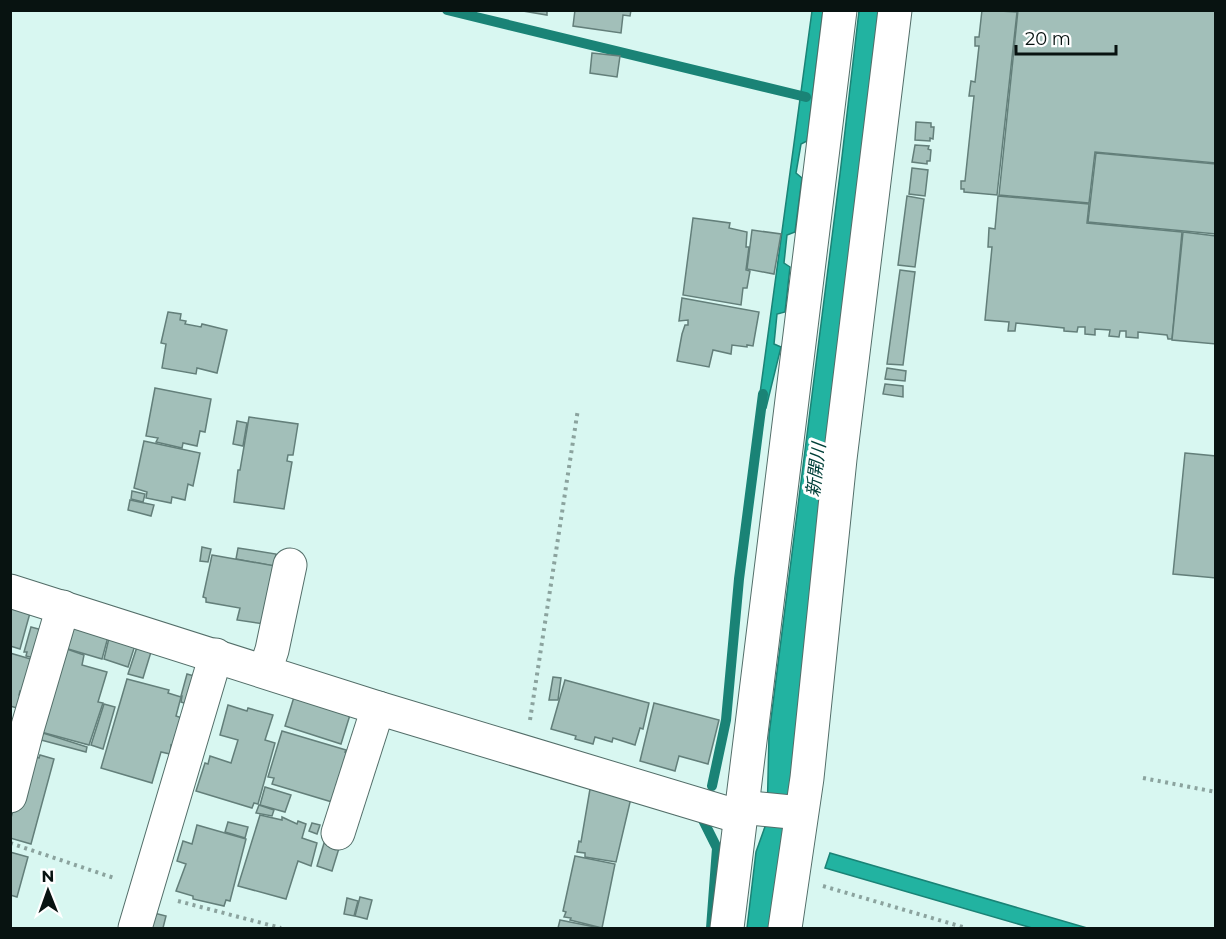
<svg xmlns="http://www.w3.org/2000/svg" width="1226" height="939" viewBox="0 0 1226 939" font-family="Montserrat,'Noto Sans JP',sans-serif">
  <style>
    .water { fill: #22b3a1; stroke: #1a8376; stroke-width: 1.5 }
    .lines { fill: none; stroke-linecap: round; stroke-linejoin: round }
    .stream { stroke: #1a8376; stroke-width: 10 }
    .building { fill: #a2bfb9; stroke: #637f7a; stroke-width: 1.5 }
    .minor-casing { stroke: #536e69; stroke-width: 35 }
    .path { stroke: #8ba39e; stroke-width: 4; stroke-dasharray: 3 4.5; stroke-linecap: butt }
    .minor { stroke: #fff; stroke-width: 33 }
    .labels { text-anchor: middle; stroke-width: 6; stroke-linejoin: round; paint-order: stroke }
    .water-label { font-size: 18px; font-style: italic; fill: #024039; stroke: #fff }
  </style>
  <rect width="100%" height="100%" fill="#d8f7f1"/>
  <g class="water">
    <path d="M812 11H823L807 141 801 144 796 173 802 178 795 232 787 235 784 263 790 267 785 312 777 314 774 344 781 347 766 408H758Z"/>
    <path d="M859 11H883L808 700 772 928H747L756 852 767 821 769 735 840 174Z"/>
    <path d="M830 853 1087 928H1032L825 868Z"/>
  </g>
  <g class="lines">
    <g class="stream">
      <path d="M447 10 806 97"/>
      <path d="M712 786 726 720 739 579 763 394"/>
      <path d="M697 816 702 818 717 848 711 928"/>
    </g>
  </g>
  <g class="building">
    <path d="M517 10H547V15Z"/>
    <path d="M575 10H631L630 16 623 15 621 33 573 26Z"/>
    <path d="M982 10 1017 12 997 195 964 192V189H961V181H965L974 96H969L971 81 975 82 979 46H975V37H979Z"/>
    <path d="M1018 10H1216V163L1095 152 1089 203 999 195Z"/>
    <path d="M592 53 620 56 617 77 590 73Z"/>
    <path d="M916 122 931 123V127H934L933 139 930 138V141L915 140Z"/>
    <path d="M915 145 929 146 928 149 931 150 930 161H927V164L912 162Z"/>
    <path d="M1096 153 1216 164V234L1088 222Z"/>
    <path d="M912 168 928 170 925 196 909 194Z"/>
    <path d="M907 196 924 199 915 267 898 265Z"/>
    <path d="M998 196 1089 204 1087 223 1182 232 1172 339H1168L1167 335 1138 332V338L1126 337V331H1120L1119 337 1109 336 1110 330 1095 329V335L1085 334V327H1078L1077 332 1064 331V328L1016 323 1015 331H1008L1009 322 985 320 992 247H988L989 228 995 229Z"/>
    <path d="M693 218 730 223 729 228 747 232 746 247H749L746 270 750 271 747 288H743L741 305 683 295Z"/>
    <path d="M752 230 781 234 774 274 747 269Z"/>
    <path d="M1183 232 1216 236V344L1172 340Z"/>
    <path d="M900 270 915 272 903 365 887 364Z"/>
    <path d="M682 298 759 312 753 346 747 345V347L732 345 731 354 713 350 709 367 677 361 682 334 685 325H688V320L679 321Z"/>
    <path d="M168 312 181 314 180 320 186 321 185 324 201 327 202 324 227 330 217 373 197 368 196 374 162 368 166 344 161 343Z"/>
    <path d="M887 368 906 371 905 381 885 379Z"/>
    <path d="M885 384 903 386V397L883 394Z"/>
    <path d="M155 388 211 399 205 432 200 431 197 446 183 443 182 448 156 442 158 438 146 436Z"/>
    <path d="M249 417 298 424 293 455H288L287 461 292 462 284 509 234 502 238 470H240Z"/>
    <path d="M237 421 247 423 243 446 233 444Z"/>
    <path d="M144 441 200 453 193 486 188 484 185 500 172 497 171 503 146 498 147 492 134 488Z"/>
    <path d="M1185 453 1216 456V578L1173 574Z"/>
    <path d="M132 491 145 494 143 502 131 499Z"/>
    <path d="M130 500 154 505 151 516 128 510Z"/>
    <path d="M202 547 211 549 208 562 200 561Z"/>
    <path d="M238 548 276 554 274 566 236 559Z"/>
    <path d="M212 555 281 567 271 625 237 620 240 608 206 602V598L203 597Z"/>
    <path d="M10 608 30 613 20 649 10 646Z"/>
    <path d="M65 621 108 637 102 659 58 646Z"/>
    <path d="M31 627 46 631 38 659 26 656 27 652H24Z"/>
    <path d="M110 634 136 642 128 667 104 659Z"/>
    <path d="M61 647 84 655 82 665 107 672 98 702 103 703 89 745 41 732Z"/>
    <path d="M137 647 151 652 143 678 128 674Z"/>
    <path d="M10 653 34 660 25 693 20 691 19 695 30 698 27 711 10 706Z"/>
    <path d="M187 674 198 677 190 705 181 702 182 696H181Z"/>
    <path d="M553 677 561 678 558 700H549Z"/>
    <path d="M127 679 169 690 168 693 181 697 176 716 182 718 173 746 171 745 170 754 161 752 152 783 101 768Z"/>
    <path d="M565 680 649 703 643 729 640 728 635 745 613 738 612 742 595 737 593 744 575 739 576 736 551 729Z"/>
    <path d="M294 697 350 715 341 744 285 726Z"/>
    <path d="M654 703 719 720 708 764 679 756 675 771 640 761Z"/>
    <path d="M104 704 115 707 103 749 91 745Z"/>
    <path d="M228 705 247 711 248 708 273 715 265 740 275 743 258 804 254 803 252 808 196 791 205 763 208 764 210 756 231 763 238 740 220 735Z"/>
    <path d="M282 731 346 750 345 752 351 754 332 802 272 784 274 778 268 777Z"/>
    <path d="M43 733 87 747 86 752 41 740Z"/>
    <path d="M27 753 39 758 40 755 54 759 31 844 10 838V822Z"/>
    <path d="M265 787 291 795 285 812 260 805Z"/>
    <path d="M590 789 631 798 616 862 585 857V853L577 852 579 841 581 842Z"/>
    <path d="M259 805 274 810 272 816 256 813Z"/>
    <path d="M260 815 282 820V817L297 824 298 821 306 824 302 838 317 843 311 866 298 861 286 899 238 886Z"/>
    <path d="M228 822 248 827 245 838 225 832Z"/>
    <path d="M312 823 320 825 317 834 309 831Z"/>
    <path d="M197 825 246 839 230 901 226 900 224 906 193 899V896L176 891 186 864 177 861 183 841 192 844Z"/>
    <path d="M325 840 340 845 332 871 317 866Z"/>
    <path d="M10 852 28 857 17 897 10 895Z"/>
    <path d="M575 856 615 864 602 928 570 920 571 918 564 917 566 912 563 911Z"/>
    <path d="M360 897 372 900 367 919 355 916Z"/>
    <path d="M347 898 358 901 354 916 344 914Z"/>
    <path d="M150 912 166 916 163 928H146Z"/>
    <path d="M560 920 600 928H558Z"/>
  </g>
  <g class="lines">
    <g class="minor-casing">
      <g id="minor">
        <path d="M10 591 378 708 740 817"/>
        <path d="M265 671 272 650 290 565"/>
        <path d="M10 796 28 726 63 607"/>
        <path d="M741 807 801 813"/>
        <path d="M338 833 378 708"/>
        <path d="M135 928 216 655"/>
        <path d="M727 928 840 10"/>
        <path d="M785 928 807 778 840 459 895 10"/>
      </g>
    </g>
    <g class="path">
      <path d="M530 720 578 409"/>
      <path d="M1143 778 1216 792"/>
      <path d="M10 843 114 878"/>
      <path d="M823 886 966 928"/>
      <path d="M178 901 281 928"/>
    </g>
    <use href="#minor" class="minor"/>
  </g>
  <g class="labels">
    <g class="water-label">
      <text transform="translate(816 470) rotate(-83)" y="6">新開川</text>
    </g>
  </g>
  <rect width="1226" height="939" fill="none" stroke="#081311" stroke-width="24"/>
  <g transform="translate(48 891) rotate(359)" stroke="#ffffff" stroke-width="4.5" paint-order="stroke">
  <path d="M0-4.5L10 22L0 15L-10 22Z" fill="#081311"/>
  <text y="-9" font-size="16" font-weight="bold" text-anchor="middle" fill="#081311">N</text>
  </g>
  <path d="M1016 45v9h100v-9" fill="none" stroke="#081311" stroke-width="3"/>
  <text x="1025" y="45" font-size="18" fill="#081311" stroke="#ffffff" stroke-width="4.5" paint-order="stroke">20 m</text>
</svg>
